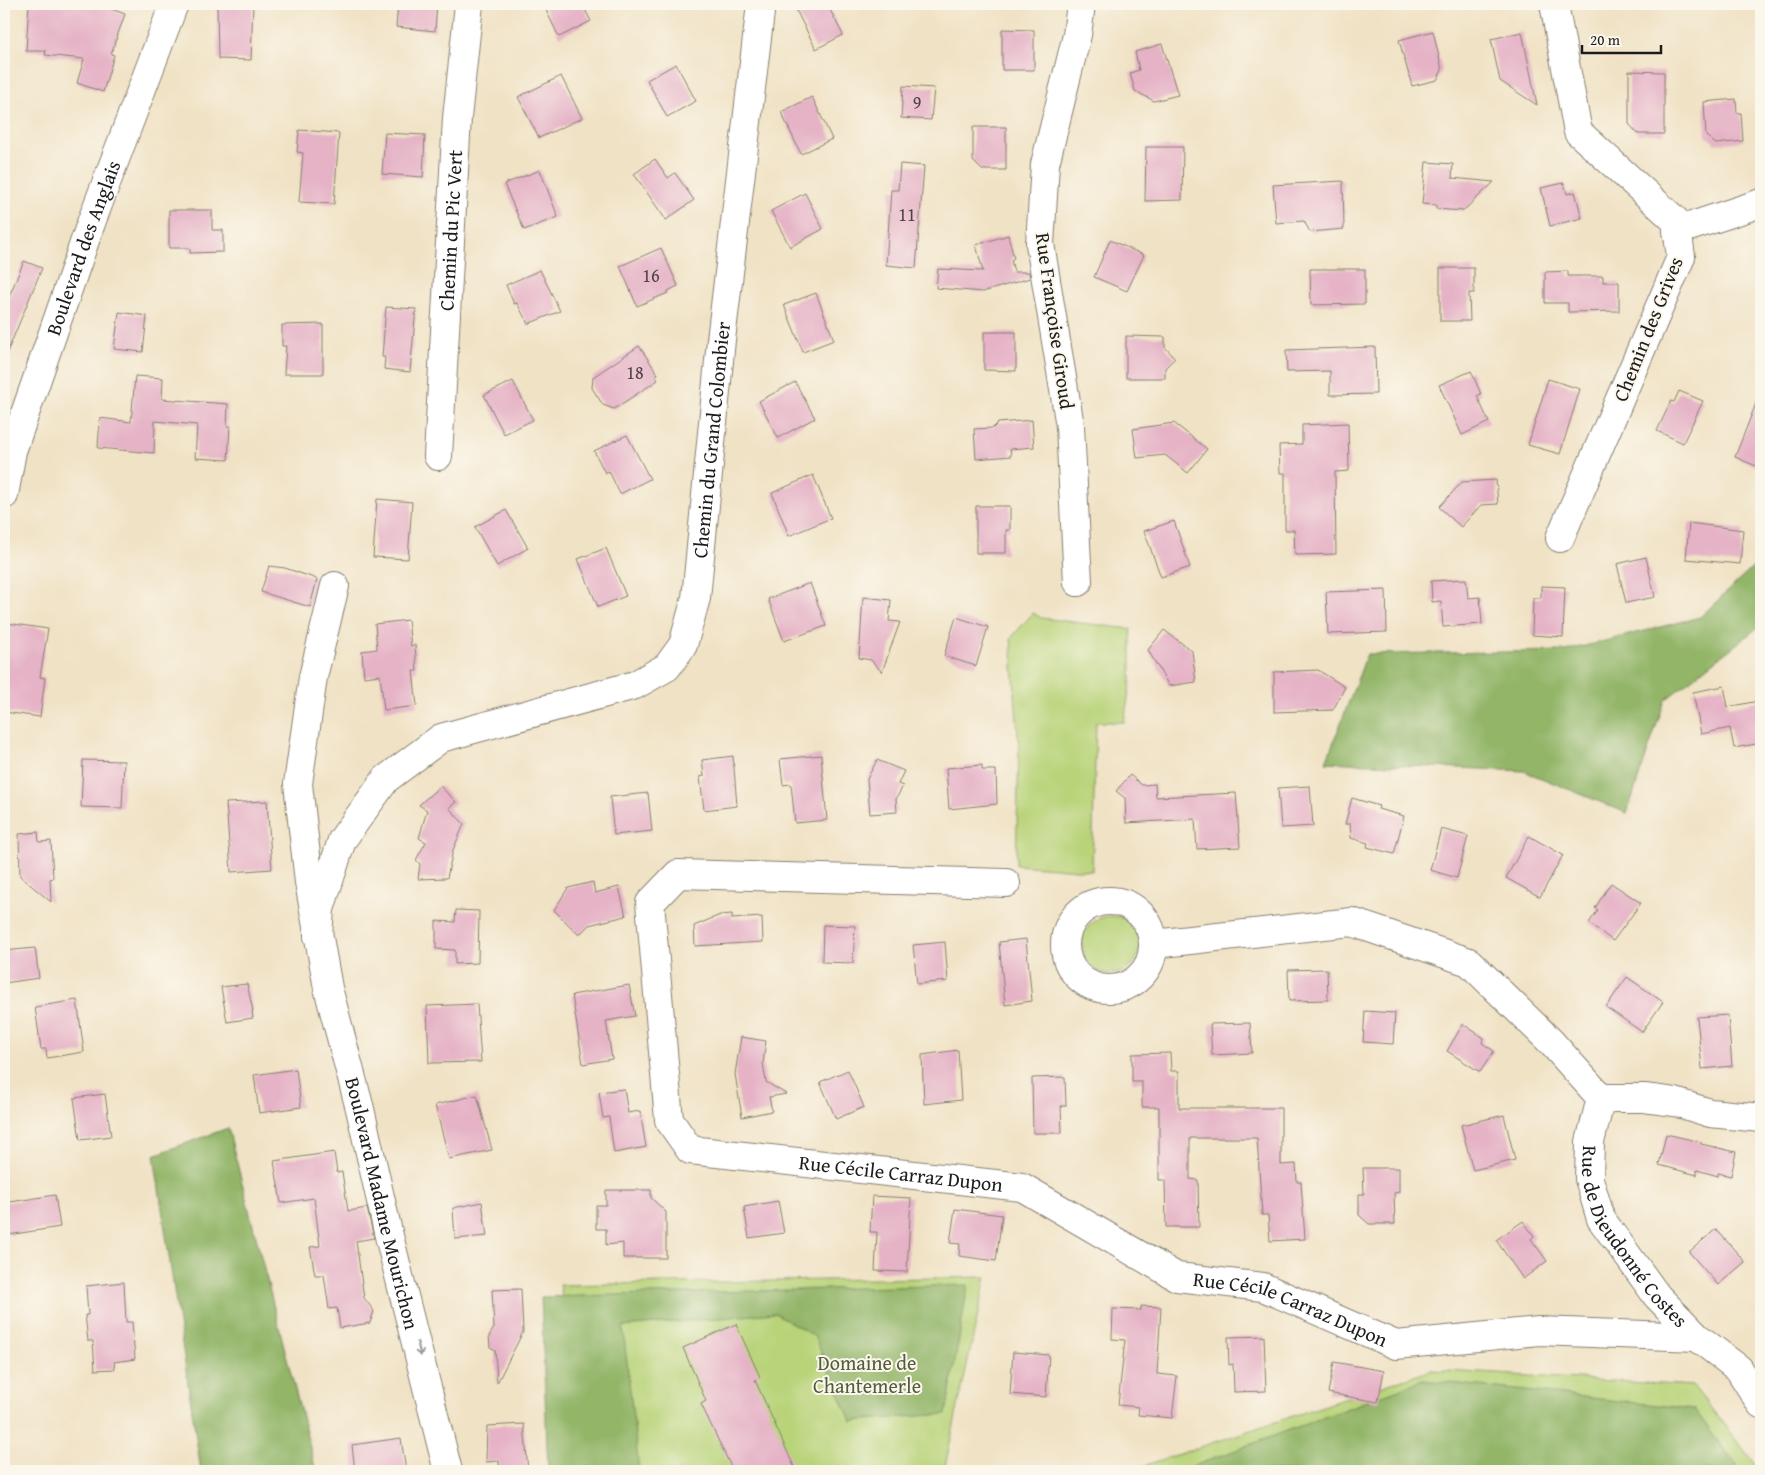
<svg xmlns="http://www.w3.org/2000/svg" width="1765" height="1475" viewBox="0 0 1765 1475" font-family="'Gentium Book Plus',serif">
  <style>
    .green { fill: #b8d378; stroke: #6a784a }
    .forest { fill: #92b568; stroke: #576842 }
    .building { fill: #e5b2c6 }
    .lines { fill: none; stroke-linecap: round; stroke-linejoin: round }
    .street-casing { stroke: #867f70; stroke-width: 30 }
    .secondary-casing { stroke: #867f70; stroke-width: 30 }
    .street { stroke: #fff; stroke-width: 28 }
    .secondary { stroke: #fff; stroke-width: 28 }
    .oneway { stroke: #999 }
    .labels { text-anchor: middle; stroke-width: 4; stroke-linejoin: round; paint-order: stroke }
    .number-label { font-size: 18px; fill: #4e4246 }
    .street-label { font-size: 20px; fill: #1c1c1c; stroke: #fbf7ec }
    .park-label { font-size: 20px; fill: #535c3c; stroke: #fbf7ec }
  </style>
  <rect width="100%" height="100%" fill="#fbf7ec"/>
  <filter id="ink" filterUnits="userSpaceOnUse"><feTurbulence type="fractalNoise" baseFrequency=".02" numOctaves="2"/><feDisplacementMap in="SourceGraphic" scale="10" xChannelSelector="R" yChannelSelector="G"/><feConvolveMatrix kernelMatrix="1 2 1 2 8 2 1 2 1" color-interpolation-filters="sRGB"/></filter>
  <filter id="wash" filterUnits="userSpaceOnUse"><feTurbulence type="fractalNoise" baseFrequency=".0096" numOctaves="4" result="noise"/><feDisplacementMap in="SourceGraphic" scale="20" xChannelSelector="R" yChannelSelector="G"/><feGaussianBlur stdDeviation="1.12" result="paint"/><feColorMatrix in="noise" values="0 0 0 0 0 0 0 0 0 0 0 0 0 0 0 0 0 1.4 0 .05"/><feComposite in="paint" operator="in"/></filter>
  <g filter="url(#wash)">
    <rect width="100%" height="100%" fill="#f0e2c5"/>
    <g class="green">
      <path d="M1033 613 1041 618 1131 629V680L1124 722H1096L1092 871 1016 865 1019 748 1011 638Z"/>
      <circle cx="1111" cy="945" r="29"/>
      <path d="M986 1277 944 1471H590L560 1285Z"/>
      <path d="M1431 1370 1693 1386 1761 1471H1128Z"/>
    </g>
    <g class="forest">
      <path d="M1761 560V625L1665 700 1627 813 1524 771 1326 762 1367 654 1565 651 1700 617Z"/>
      <path d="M228 1128 316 1471H201L154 1155Z"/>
      <path d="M968 1285 946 1414 851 1421 814 1336 775 1313 623 1327 639 1471H548L541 1297Z"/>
      <path d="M1423 1380 1694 1409 1741 1471H1180Z"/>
    </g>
    <g id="blocks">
      <g class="building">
        <path d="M29 4H98L125 14 111 54 114 55 103 92 77 83 84 59 45 55 46 51H26Z"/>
        <path d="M217 4H253L251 60 218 59Z"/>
        <path d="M398 4H437L435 31 396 27Z"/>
        <path d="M543 4H582L591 21 559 37Z"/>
        <path d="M807 4H827L843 35 816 49 796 10Z"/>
        <path d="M1002 29 1034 30V70H1002Z"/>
        <path d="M1433 31 1442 70 1437 80 1412 86 1399 40Z"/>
        <path d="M1522 32 1537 105 1500 81 1491 39Z"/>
        <path d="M1162 44 1178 95 1154 101 1135 91 1130 73 1139 70 1135 52Z"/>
        <path d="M676 64 696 101 667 117 647 80Z"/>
        <path d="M1629 71 1664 72V134H1638L1629 124Z"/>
        <path d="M561 76 582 118 539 138 518 97Z"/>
        <path d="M903 86 934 88 931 120 901 118Z"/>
        <path d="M812 97 832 139 801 154 781 112Z"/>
        <path d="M1736 99 1737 113H1741L1743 141 1716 144 1706 136 1704 102Z"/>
        <path d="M973 127H1006V170H982L973 161Z"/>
        <path d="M299 130 339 133 334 204 299 202 303 153 297 152Z"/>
        <path d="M385 133 425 135 423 177 382 174Z"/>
        <path d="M1146 147H1183L1182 200 1145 201Z"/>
        <path d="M655 159 668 178 675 173 694 200 666 220 634 174Z"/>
        <path d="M1426 162 1453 164 1452 178 1494 182 1463 211 1436 209V205L1422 204Z"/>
        <path d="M900 164 924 166 916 268 886 265 891 190H898Z"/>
        <path d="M540 170 558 217 524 230 504 184Z"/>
        <path d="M1343 181 1344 229 1310 232 1304 221 1276 223 1273 185Z"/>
        <path d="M1564 183 1567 194 1575 192 1582 218 1550 226 1541 188Z"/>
        <path d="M805 193 823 229 790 247 771 211Z"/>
        <path d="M169 210H212V230H223V252L190 253V248H169Z"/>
        <path d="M1008 235 1014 258 1011 260 1014 272H1029L1030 278 983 292 936 288 938 269 983 271 976 245Z"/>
        <path d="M1110 240 1144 255 1127 291 1094 277Z"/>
        <path d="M661 248 678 286 668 291V293L637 306 620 266Z"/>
        <path d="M24 261 42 268 4 360V297L8 299Z"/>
        <path d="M1440 268H1474V293H1469L1470 321H1440Z"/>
        <path d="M1310 269H1365V304L1311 305Z"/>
        <path d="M540 270 560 311 528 324 517 303 514 304 506 285Z"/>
        <path d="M1568 271V276H1603V282H1619V311L1568 312V303H1545V272Z"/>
        <path d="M816 293 834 340 803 352 784 305Z"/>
        <path d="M386 307 416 309 410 372 384 369 385 357H382Z"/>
        <path d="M119 312 147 316 143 352 114 349Z"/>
        <path d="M323 324V374H284L286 346H282V325Z"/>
        <path d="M984 332H1016V371L984 370Z"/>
        <path d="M1126 336 1165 337V347L1175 358 1165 368V378H1126Z"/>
        <path d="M639 346 658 374 655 376 658 380 614 409 603 405 592 388 593 377Z"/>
        <path d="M1375 347 1376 394 1330 395V371L1287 372 1286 350Z"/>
        <path d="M1471 371 1481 394 1477 396 1489 422 1462 435 1439 385Z"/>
        <path d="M135 376 163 378 162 399 228 404 227 426H230L228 460 195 458 197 425 155 421 154 453 98 448 100 418 131 422Z"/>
        <path d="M1548 379 1580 389 1560 454 1528 445Z"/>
        <path d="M513 381 533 420 504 434 484 395Z"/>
        <path d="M795 382 815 418 778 438 759 401Z"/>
        <path d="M1679 391 1703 401 1683 443 1657 431 1671 401 1674 402Z"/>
        <path d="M1760 393H1761V468L1735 457Z"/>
        <path d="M1032 420 1034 447 1010 449 1011 456 976 459 974 429 993 428 998 423Z"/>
        <path d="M1174 423 1207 449 1188 473 1165 455 1137 458 1133 429Z"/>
        <path d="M1348 423 1349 471 1335 472 1336 554 1295 555 1294 530H1285V473H1280L1279 445 1302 444V425Z"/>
        <path d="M627 435 650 479 620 494 609 471 605 473 594 451Z"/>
        <path d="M813 475 831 518 789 536 772 493Z"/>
        <path d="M1496 480 1498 504 1481 505 1461 527 1439 507 1462 482Z"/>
        <path d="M377 499 412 502 408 559 373 557Z"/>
        <path d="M976 506H1010V530H1006V553H976Z"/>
        <path d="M506 510 528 548 497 566 475 527Z"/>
        <path d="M1174 521 1190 567 1161 577 1144 531Z"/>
        <path d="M1689 523 1743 530 1740 564 1686 559Z"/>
        <path d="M606 548 626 596 598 607 578 559Z"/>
        <path d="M1646 557 1655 597 1626 603 1617 564Z"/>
        <path d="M269 566 285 568 317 579 310 607 261 592Z"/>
        <path d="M1466 579 1468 598 1480 597 1482 624 1443 627 1441 601 1432 602 1431 581Z"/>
        <path d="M810 583 826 626 784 641 768 599Z"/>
        <path d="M1541 586 1565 587 1563 637 1532 635 1533 598H1541Z"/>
        <path d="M1386 590 1387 632 1328 634 1326 592Z"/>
        <path d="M863 597 891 600 889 621 900 622 882 672 871 660 859 658Z"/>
        <path d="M956 617 988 627 976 666 944 656Z"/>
        <path d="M408 620 411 646 415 645 417 671H413L417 706 384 710 380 675 364 677 362 651 377 649 375 624Z"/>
        <path d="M7 623 48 629 40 677 45 678 40 717 4 712V646Z"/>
        <path d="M1164 630 1192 651 1196 682 1169 686 1148 650Z"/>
        <path d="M1318 670 1345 687 1333 710 1274 712V672Z"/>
        <path d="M1724 686 1728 707 1758 701 1761 717V743L1734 748 1730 728 1701 734 1693 692Z"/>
        <path d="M821 755 827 820 795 823 791 784 783 785 780 759Z"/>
        <path d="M733 756 737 806 704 810 700 777 704 776 702 760Z"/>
        <path d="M83 760 124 761 122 808 81 807Z"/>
        <path d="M877 760 904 771 898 784 903 786 896 799 897 812 870 814 867 779Z"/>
        <path d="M982 765V770H996L997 804 949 809 946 768Z"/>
        <path d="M1130 775 1142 785 1155 784 1156 797 1236 793 1240 847 1197 849 1195 819 1126 823 1125 798 1116 791Z"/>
        <path d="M440 786 456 802 449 808 464 824 453 850 447 878 418 879 420 864 416 860 426 842 419 838 427 810 419 805Z"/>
        <path d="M1310 786 1313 826 1281 828 1278 788Z"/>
        <path d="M648 793 652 831 614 835 610 797Z"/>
        <path d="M1352 798 1379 806 1378 809 1404 816 1394 854 1367 847 1368 843 1351 838 1350 824H1345Z"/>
        <path d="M267 801 272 869 231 872 226 803Z"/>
        <path d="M1441 829 1468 836 1457 878 1430 870Z"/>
        <path d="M38 832 39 842 51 841 53 878 50 879 51 902 20 876 19 834Z"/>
        <path d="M1529 836 1563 855 1540 897 1506 878Z"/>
        <path d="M593 882 595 893 619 887 626 916 589 925 579 935 554 910 568 888Z"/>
        <path d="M1611 883 1641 903 1613 941 1589 923 1598 910 1595 908Z"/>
        <path d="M456 910 479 911 478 963 455 964V950L436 949V921L455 922Z"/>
        <path d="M732 914V919L762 917 763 942 695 946 694 926 720 915Z"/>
        <path d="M823 925 855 926 853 963 822 962Z"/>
        <path d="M1026 939 1032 1001 1005 1005 999 942Z"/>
        <path d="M945 942 948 981 917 984 913 945Z"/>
        <path d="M35 948 39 978 4 983V951Z"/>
        <path d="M1327 969 1328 1000 1289 1001 1288 970Z"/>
        <path d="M1627 977 1663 1002 1642 1032 1606 1007Z"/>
        <path d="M247 984 253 1011H252L253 1018 227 1022 221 987Z"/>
        <path d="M629 985 635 1016 606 1021 612 1059 583 1064 572 995Z"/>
        <path d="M77 1000 84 1052 47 1058 46 1049H41L35 1007Z"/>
        <path d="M477 1004 481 1062 429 1063 427 1006Z"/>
        <path d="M1365 1011 1395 1013 1393 1044 1363 1042Z"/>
        <path d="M1728 1015 1732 1066 1702 1069 1697 1017Z"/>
        <path d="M1250 1023 1252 1053 1212 1055 1210 1024Z"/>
        <path d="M1463 1024 1484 1038 1482 1043 1494 1051 1480 1072 1447 1051Z"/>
        <path d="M741 1037 766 1041 763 1063 766 1082 786 1094 769 1097 772 1111 742 1117 735 1074Z"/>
        <path d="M958 1050 961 1100 924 1104 922 1055Z"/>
        <path d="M1170 1053 1171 1071H1179V1108H1281V1165L1296 1164 1297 1182H1301L1305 1239 1270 1241 1268 1215H1262L1257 1138H1190V1179L1198 1180 1199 1227H1166L1165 1180H1159V1107H1142V1082H1132V1054Z"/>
        <path d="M296 1069 301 1107 259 1113 254 1075Z"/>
        <path d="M848 1070 864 1107 836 1119 820 1082Z"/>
        <path d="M1065 1077 1066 1106H1061L1062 1133H1033L1032 1078Z"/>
        <path d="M624 1089 628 1113 640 1111 646 1147 614 1153 609 1117 603 1118 599 1092Z"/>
        <path d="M105 1094 111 1136 80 1140 74 1098Z"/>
        <path d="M477 1095 492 1150 449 1159 435 1105Z"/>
        <path d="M1504 1115 1515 1160 1473 1170 1461 1125Z"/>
        <path d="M1666 1134 1701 1142V1144L1736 1152 1731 1176 1718 1173V1176L1697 1170V1175L1659 1165Z"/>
        <path d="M334 1152 337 1173 342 1172 348 1211 367 1208 374 1238 356 1241 364 1298 374 1311 370 1323 340 1328 337 1308 329 1309 324 1275H315L310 1247 320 1246 314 1198 281 1203 274 1161Z"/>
        <path d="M1363 1168H1399V1192L1394 1193 1395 1224H1369L1359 1215V1194H1364Z"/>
        <path d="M606 1190H651V1198L666 1212V1258H623V1243L606 1245V1229H596V1205H606Z"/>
        <path d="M55 1195 60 1227 8 1235 4 1203Z"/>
        <path d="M872 1196 911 1198 907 1272 875 1271 877 1232H870Z"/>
        <path d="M778 1201 784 1233 749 1238 744 1207Z"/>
        <path d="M482 1202 487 1236 455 1239 453 1208Z"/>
        <path d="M955 1209 1002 1215 996 1261 959 1256 960 1244 950 1243Z"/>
        <path d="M1523 1221 1534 1236 1531 1239 1547 1261 1523 1279 1496 1240Z"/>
        <path d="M1716 1229 1745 1262 1718 1285 1689 1252Z"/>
        <path d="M124 1282 126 1322H132L135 1359 114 1362 115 1369 95 1370 93 1341H88L85 1315H88L86 1286Z"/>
        <path d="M521 1289 523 1332 497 1383 495 1350 490 1347 489 1336 494 1328 492 1290Z"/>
        <path d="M1141 1306 1161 1307 1157 1374 1177 1376 1172 1418 1138 1415 1139 1407 1118 1405 1125 1340 1112 1339 1113 1309 1141 1310Z"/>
        <path d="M736 1324 760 1377 755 1380 796 1471H733L701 1404 706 1401 683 1348Z"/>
        <path d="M1264 1336 1266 1391 1234 1392 1233 1364 1229 1365 1228 1337Z"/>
        <path d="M1013 1352 1049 1355 1046 1397 1010 1394Z"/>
        <path d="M1334 1362 1384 1371 1378 1402 1328 1393Z"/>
        <path d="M524 1424 528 1471H499V1461L486 1462 487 1426Z"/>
        <path d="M401 1438 406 1471H355L352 1445Z"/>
      </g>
    </g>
  </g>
  <g filter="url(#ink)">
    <use href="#blocks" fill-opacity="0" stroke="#867f70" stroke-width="1"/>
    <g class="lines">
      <g class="street-casing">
        <g id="street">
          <path d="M1554 4 1578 132 1676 221 1681 257 1560 538"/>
          <path d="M1677 231 1761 203"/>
          <path id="s1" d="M438 456 457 118 469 4"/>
          <path d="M1078 582 1070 426 1040 244 1045 164 1077 35 1081 4"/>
          <path id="s2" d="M335 586 313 677 298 784 309 882 328 988 360 1109 388 1232 448 1471"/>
          <path id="s3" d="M1006 883 678 874 650 903 669 1120 690 1150 1022 1187 1177 1277 1263 1287 1396 1345 1539 1331 1697 1337"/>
          <circle cx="1109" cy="945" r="44"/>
          <path id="s4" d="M318 936 320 909 342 840 386 779 441 738 635 685 667 667 683 645 696 598 721 340 761 4"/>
          <path id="s5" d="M1154 944 1352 922 1469 962 1551 1042 1601 1098 1590 1142 1589 1179 1601 1219 1657 1296 1697 1337 1739 1369 1761 1404"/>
          <path d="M1601 1098H1644L1675 1102 1710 1113 1761 1118"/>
        </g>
      </g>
      <g class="secondary-casing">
        <g id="secondary">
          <path id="s6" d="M4 495 12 451 91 223 174 4"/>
        </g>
      </g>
      <use href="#street" class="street"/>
      <use href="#secondary" class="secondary"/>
    </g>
    <defs><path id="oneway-shaft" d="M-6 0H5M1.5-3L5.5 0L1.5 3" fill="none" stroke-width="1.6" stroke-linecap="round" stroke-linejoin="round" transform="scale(1.25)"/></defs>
    <use class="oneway" href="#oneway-shaft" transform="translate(419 1349) rotate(76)"/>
  </g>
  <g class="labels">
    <g class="number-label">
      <text x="917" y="109">9</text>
      <text x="907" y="221">11</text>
      <text x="651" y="282">16</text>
      <text x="635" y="379">18</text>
    </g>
    <g class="street-label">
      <text dy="7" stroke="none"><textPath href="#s1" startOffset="226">Chemin du Pic Vert</textPath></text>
      <text dy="7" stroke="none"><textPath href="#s6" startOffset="260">Boulevard des Anglais</textPath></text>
      <text transform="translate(1055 321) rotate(82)" y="7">Rue Françoise Giroud</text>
      <text transform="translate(1648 329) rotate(-68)" y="7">Chemin des Grives</text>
      <text dy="7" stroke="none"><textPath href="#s4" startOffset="716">Chemin du Grand Colombier</textPath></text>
      <text dy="7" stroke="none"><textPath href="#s3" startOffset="835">Rue Cécile Carraz Dupon</textPath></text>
      <text dy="7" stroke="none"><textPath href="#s2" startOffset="630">Boulevard Madame Mourichon</textPath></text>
      <text dy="7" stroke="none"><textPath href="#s5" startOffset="666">Rue de Dieudonné Costes</textPath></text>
      <text dy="7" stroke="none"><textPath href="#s3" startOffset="1255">Rue Cécile Carraz Dupon</textPath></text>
    </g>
    <g class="park-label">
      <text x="867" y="1370">Domaine de<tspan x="867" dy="23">Chantemerle</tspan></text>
    </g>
  </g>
  <rect width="1765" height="1475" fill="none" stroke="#fbf7ec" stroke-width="20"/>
  <path d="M1582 45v8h79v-8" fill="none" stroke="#1c1c1c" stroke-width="2.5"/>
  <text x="1590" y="45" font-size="15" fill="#1c1c1c" stroke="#fbf7ec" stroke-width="4" paint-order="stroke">20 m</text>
</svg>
